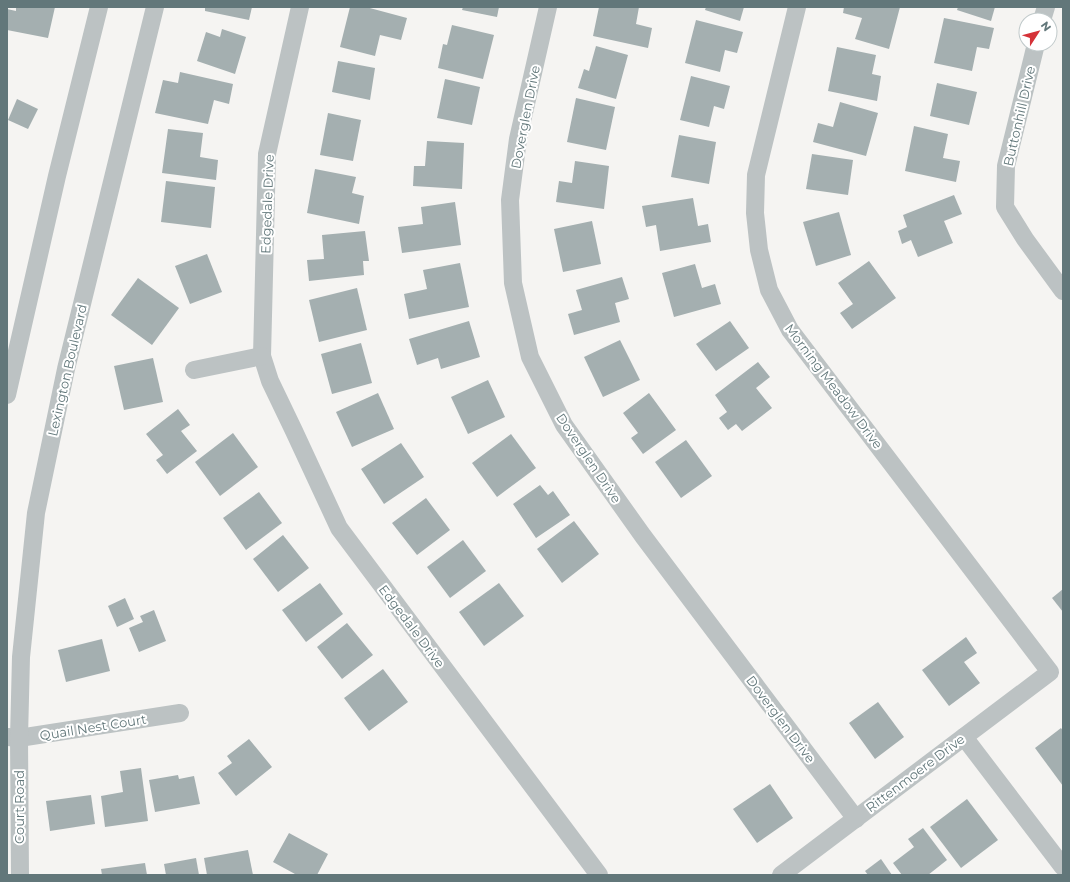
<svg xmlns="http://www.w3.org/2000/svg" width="1070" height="882" viewBox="0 0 1070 882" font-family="Montserrat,sans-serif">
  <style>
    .building { fill: #a4afb0 }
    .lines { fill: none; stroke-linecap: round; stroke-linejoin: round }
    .minor { stroke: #bcc2c3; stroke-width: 18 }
    .labels { text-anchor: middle; stroke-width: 4; stroke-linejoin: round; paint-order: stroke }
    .street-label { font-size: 13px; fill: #62777a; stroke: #fff }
  </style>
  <rect width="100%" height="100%" fill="#f5f4f2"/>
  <g class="building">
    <path d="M16 7H55L48 38 7 30V9L16 11Z"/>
    <path d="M205 7H252L249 20 205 11Z"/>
    <path d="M350 7H366L407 18 401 40 380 35 375 56 340 47Z"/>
    <path d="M463 7H499L497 17 462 10Z"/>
    <path d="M599 7H639L636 24 652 28 648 48 593 36Z"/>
    <path d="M706 7H744L740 21 705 10Z"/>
    <path d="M844 7H900L889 49 855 39 862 18 843 13Z"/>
    <path d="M958 7H995L991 21 957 10Z"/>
    <path d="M944 18 994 28 989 49 977 47 972 71 934 63Z"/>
    <path d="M696 20 743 32 737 53 725 50 720 72 685 63Z"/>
    <path d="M452 25 494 35 483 79 438 68 443 44 447 45Z"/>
    <path d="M222 29 246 37 235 74 197 61 206 32 220 37Z"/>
    <path d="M596 46 628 55 616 99 578 88 584 69 589 71Z"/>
    <path d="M837 47 876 55 872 74 881 76 877 101 828 91Z"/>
    <path d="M338 61 375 68 370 100 332 92Z"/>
    <path d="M180 72 233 84 229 104 214 100 208 124 155 113 163 80 178 83Z"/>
    <path d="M691 76 730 86 724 109 714 106 709 127 680 120Z"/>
    <path d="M445 79 480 87 472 125 437 118Z"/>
    <path d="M937 83 977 92 969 125 930 116Z"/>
    <path d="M576 98 615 107 606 150 567 142Z"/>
    <path d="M17 99 38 109 28 129 8 120Z"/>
    <path d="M840 102 878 113 866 156 813 142 818 123 833 127Z"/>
    <path d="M328 113 361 120 353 161 320 155Z"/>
    <path d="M914 126 948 134 943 158 960 161 956 182 905 171Z"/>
    <path d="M168 129 203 133 200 157 218 160 216 180 162 173Z"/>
    <path d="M679 135 716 142 709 184 671 177Z"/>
    <path d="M427 141 464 143 462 189 413 186 414 166H425Z"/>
    <path d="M812 154 853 160 848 195 806 189Z"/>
    <path d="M575 161 609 166 604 209 556 202 559 181 572 183Z"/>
    <path d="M315 169 356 177 352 193 364 196 359 224 307 213Z"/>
    <path d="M166 181 215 187 211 228 161 222Z"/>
    <path d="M954 195 962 214 944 221 953 243 918 257 911 240 902 244 898 231 907 227 903 215Z"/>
    <path d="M693 198 698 226 708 224 711 242 660 251 656 225 646 227 642 206Z"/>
    <path d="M455 202 461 245 402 253 398 227 423 224 421 207Z"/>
    <path d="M839 212 851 255 816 266 803 222Z"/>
    <path d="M592 221 601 264 563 272 554 229Z"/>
    <path d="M365 231 369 261H363L364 275 309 281 307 260 324 259 322 235Z"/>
    <path d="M207 254 222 292 190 304 175 266Z"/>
    <path d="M869 261 896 298 852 329 840 313 853 304 838 283Z"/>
    <path d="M460 263 469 307 409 319 404 294 427 289 423 270Z"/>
    <path d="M695 264 702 288 715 284 721 304 674 317 662 273Z"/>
    <path d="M622 277 629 299 615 303 620 322 574 335 568 314 582 310 576 290Z"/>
    <path d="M138 278 179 308 152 345 111 315Z"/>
    <path d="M357 288 367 330 319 342 309 300Z"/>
    <path d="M469 321 480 357 441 369 438 358 417 365 409 339Z"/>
    <path d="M730 321 749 348 716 371 696 344Z"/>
    <path d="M620 340 640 380 603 397 584 357Z"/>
    <path d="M361 343 372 383 332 394 321 354Z"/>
    <path d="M153 358 163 402 124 410 114 366Z"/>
    <path d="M758 362 770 377 756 388 772 408 742 431 736 424 728 430 719 418 727 412 715 395Z"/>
    <path d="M488 380 505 417 468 434 451 397Z"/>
    <path d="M378 393 394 429 352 447 336 412Z"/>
    <path d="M649 393 676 430 643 454 631 438 638 433 623 413Z"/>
    <path d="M178 409 190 425 181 431 197 451 167 474 156 460 163 455 146 434Z"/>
    <path d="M233 433 258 467 220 496 195 462Z"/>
    <path d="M511 434 536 468 497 497 472 463Z"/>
    <path d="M686 440 712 476 681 498 655 462Z"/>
    <path d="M401 443 424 477 384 504 361 469Z"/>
    <path d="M540 485 548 495 553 491 570 515 536 538 513 504Z"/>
    <path d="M259 492 282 523 246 550 223 518Z"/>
    <path d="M426 498 450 530 417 555 392 523Z"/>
    <path d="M574 521 599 554 562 583 537 549Z"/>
    <path d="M283 535 309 568 278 592 253 559Z"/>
    <path d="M463 540 486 571 450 598 427 567Z"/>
    <path d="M320 583 343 614 306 642 282 610Z"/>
    <path d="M499 583 524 616 484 646 459 612Z"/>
    <path d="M1063 589V612L1052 598Z"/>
    <path d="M125 598 134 619 117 627 108 606Z"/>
    <path d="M154 610 166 641 139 652 129 628 143 622 140 616Z"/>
    <path d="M347 623 373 655 342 679 317 647Z"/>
    <path d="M966 637 977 653 964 662 980 683 949 706 922 670Z"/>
    <path d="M102 639 110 671 66 682 58 650Z"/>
    <path d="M383 669 408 702 369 731 344 698Z"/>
    <path d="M878 702 904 737 875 759 849 723Z"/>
    <path d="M1061 728 1063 731V786L1035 748Z"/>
    <path d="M249 739 272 767 236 796 218 773 232 763 227 756Z"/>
    <path d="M141 768 148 821 105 827 101 796 123 792 120 771Z"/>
    <path d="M178 775 179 779 194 776 200 804 155 812 149 780Z"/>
    <path d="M770 784 793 818 757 843 733 809Z"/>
    <path d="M91 795 95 824 50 831 46 801Z"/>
    <path d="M967 799 998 840 961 868 930 827Z"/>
    <path d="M923 828 947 860 928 875H902L893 863 914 847 908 839Z"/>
    <path d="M289 833 328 854 317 875H295V874L273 862Z"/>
    <path d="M248 850 253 875H207L204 858Z"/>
    <path d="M196 858 199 875H166L164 864Z"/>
    <path d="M881 859 892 875H868L865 871Z"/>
    <path d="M145 863 147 875H102L101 869Z"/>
  </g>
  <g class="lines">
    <g class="minor">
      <path d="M300 7 267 154 262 356 270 381 294 431 339 528 599 875"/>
      <path d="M548 7 518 139 510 200 513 283 530 357 564 425 643 536 856 819"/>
      <path d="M1042 20 1046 7"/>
      <path d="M1036 44 1006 166 1005 207 1025 239 1063 291"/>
      <path d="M194 370 262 356"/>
      <path d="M7 395 57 176 99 7"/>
      <path d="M8 737 19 738 180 713"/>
      <path d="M964 737 1063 867"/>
      <path d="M20 875 19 738 21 657 36 513 66 369 155 7"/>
      <path d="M781 875 1050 672 790 330 769 290 759 250 755 213 756 175 797 7"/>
    </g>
  </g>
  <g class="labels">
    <g class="street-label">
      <text transform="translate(1019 116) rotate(-77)" y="5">Buttonhill Drive</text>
      <text transform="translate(525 117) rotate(-79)" y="5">Doverglen Drive</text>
      <text transform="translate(267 204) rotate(-88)" y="5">Edgedale Drive</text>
      <text transform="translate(67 370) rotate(-77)" y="5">Lexington Boulevard</text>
      <text transform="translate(834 386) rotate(53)" y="5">Morning Meadow Drive</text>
      <text transform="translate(589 458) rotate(56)" y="5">Doverglen Drive</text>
      <text transform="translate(412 626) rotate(53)" y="5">Edgedale Drive</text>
      <text transform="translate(781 719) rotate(53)" y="5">Doverglen Drive</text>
      <text transform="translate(93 727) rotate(-9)" y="5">Quail Nest Court</text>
      <text transform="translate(915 773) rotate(-37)" y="5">Rittenmoere Drive</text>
      <text transform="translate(19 807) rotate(-90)" y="5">Court Road</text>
    </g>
  </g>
  <rect width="1070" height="882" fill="none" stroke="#62777a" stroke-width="16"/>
  <g transform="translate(1038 32) rotate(54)"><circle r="19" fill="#ffffff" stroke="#c0c9ca"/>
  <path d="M0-3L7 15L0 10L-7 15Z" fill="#d53238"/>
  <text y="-6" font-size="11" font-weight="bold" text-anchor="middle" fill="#62777a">N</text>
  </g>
</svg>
